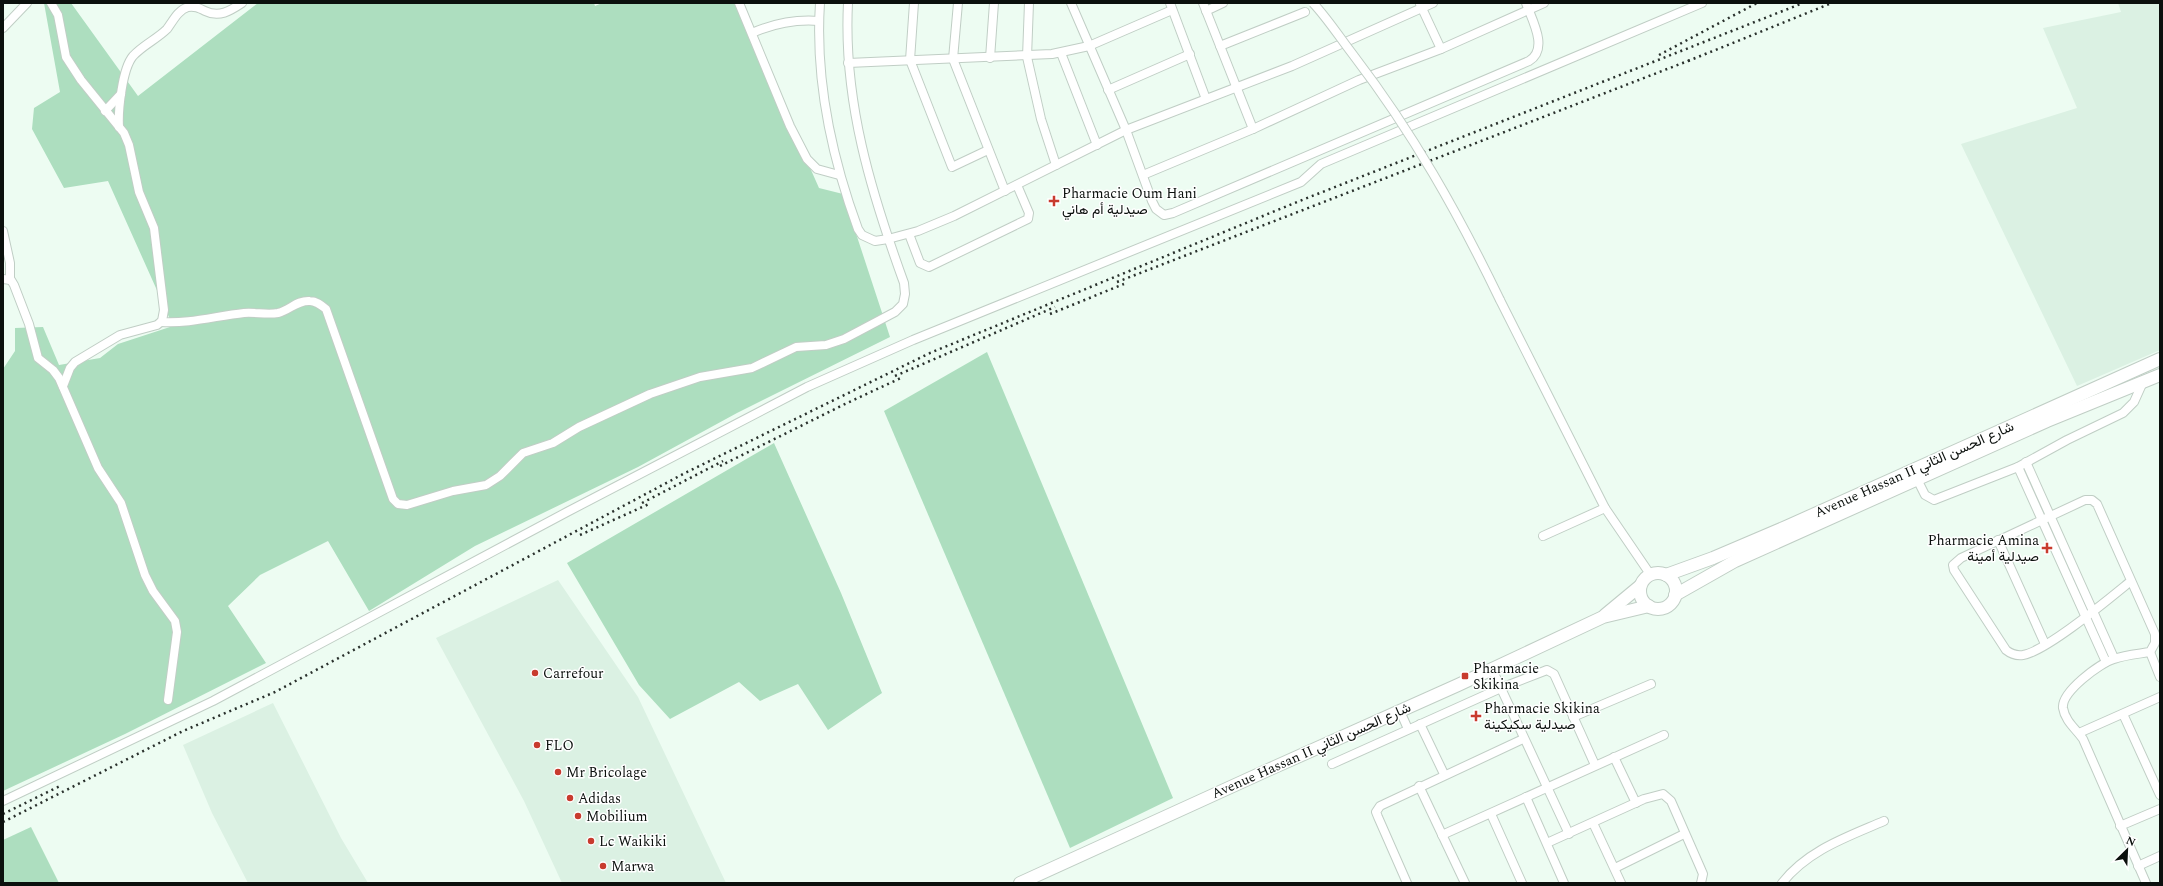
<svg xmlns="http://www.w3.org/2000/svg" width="2163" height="886" viewBox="0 0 2163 886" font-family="Spectral,Vazirmatn,serif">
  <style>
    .built { fill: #dbf1e3 }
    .green { fill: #addebf }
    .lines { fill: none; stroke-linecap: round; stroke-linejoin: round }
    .minor-casing { stroke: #c0cec5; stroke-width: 10 }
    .primary-casing { stroke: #c0cec5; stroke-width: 14 }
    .minor { stroke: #fff; stroke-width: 8 }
    .primary { stroke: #fff; stroke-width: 12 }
    .rail { stroke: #29302c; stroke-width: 2.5; stroke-dasharray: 2 4; stroke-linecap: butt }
    .minor-bridge-casing { stroke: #c0cec5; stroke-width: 10; stroke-linecap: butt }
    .minor-bridge { stroke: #fff; stroke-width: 8 }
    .poi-dot { fill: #c83b2e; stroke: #fff; stroke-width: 1.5 }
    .labels { text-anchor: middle; stroke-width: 3; stroke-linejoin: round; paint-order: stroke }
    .poi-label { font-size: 14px; fill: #0b100d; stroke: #fff; text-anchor: start }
    .street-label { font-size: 14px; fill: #0b100d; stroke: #fff }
  </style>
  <rect width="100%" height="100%" fill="#edfcf2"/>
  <g class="built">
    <path d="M2118 3H2160V350L2077 386 1961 144 2077 108 2043 28 2121 12Z"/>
    <path d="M558 580 638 697 726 883H562L524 801 436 638Z"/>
    <path d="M273 703 341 838 368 883H248L212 813 183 745Z"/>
  </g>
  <g class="green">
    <path d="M44 3H71L138 96 258 3H594L595 6 602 3H737L819 188 843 194 890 337 737 413 638 467 475 546 369 611 328 541 260 575 228 606 266 663 125 734 3 791V369L15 351V328L43 327 59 365 100 358 118 344 173 326 108 181 64 188 32 129 34 108 60 92Z"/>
    <path d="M987 352 1173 798 1070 848 884 411Z"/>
    <path d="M774 443 841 593 882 693 828 730 798 684 760 701 739 682 670 719 639 685 567 563Z"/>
    <path d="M31 827 59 883H3V840Z"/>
  </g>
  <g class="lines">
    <g class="minor-casing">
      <g id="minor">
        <path d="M51 3 58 15 66 57 81 80 124 133 129 145 139 192 154 228 164 310 162 321 157 325 120 335 75 362 70 368 63 386"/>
        <path d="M739 3 790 126 807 159 817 169 839 175"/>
        <path d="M820 3C815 79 832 158 858 229L862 235 875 241 888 239 918 231 954 216 1126 130 1292 66 1433 3"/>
        <path d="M914 3 910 60 952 167 988 150"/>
        <path d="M958 3 953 59 1005 191"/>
        <path d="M1029 3 1027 57 1041 119 1056 165"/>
        <path d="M1071 3 1126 130 1152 201 1156 209 1164 215 1173 213 1529 61C1549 49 1532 20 1526 3"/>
        <path d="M1170 3 1206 99"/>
        <path d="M1203 3 1253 129"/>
        <path d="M1420 4 1441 49"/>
        <path d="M1206 11 1223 3"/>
        <path d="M3 28 27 3"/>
        <path d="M752 33C775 23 795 19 819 21"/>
        <path d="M1220 46 1305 12"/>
        <path d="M1061 53 1097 145"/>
        <path d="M990 58 994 3"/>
        <path d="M848 63 1052 54 1089 46 1172 10"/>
        <path d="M1108 90 1190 54"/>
        <path d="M105 111 121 94"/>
        <path d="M119 127C118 111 122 69 133 56 143 45 157 39 167 29 173 21 178 10 188 7 195 6 199 8 205 11 219 18 230 11 242 3"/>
        <path d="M1143 175 1253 129 1359 80 1441 49 1544 3"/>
        <path d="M3 231 10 263V280"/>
        <path d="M909 234 920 263 929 267 1028 219 1029 213 1017 185"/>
        <path d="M3 279 11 280 14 285 29 324 38 358 53 370 59 378 98 468 121 503 145 575 153 591 175 621 177 632 168 700"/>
        <path d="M1500 300 1605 508 1650 574"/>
        <path d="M161 322C189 324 216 316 244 313 255 312 267 315 278 313 290 310 297 300 310 301 316 301 321 305 326 309L393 499 398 504 407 505 453 491 486 485 500 476 523 453 553 443 579 427 650 394 700 377 752 368 796 347 826 345 844 339 895 312 903 304 905 294 904 283C871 192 843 101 848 3"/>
        <path d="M2026 462 2114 658"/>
        <path d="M2018 467 2106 662"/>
        <path d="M1917 479 1925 495 1934 500 2018 467 2067 440 2123 413 2134 402 2143 382"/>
        <path d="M1543 536 1605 508"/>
        <path d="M1998 540 2045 644"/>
        <path d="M2131 581C2110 598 2047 651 2023 655 2016 656 2011 654 2006 650L1954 570 1953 565 1961 558 2085 500H2092L2097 504 2155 634V643L2150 652C2138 654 2125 655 2114 659 2100 663 2061 692 2063 708 2065 721 2076 729 2083 739L2146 883"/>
        <path d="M2150 652 2160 677"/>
        <path d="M1492 669 1569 834"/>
        <path d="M1400 711 1408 729"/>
        <path d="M2123 714 2160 795"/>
        <path d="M1573 717 1651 684"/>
        <path d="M1420 724 1444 774"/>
        <path d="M2079 733 2160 697"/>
        <path d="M1614 757 1636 803"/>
        <path d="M1332 764 1501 688 1547 670 1554 674 1595 765"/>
        <path d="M1419 786 1465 883"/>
        <path d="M1526 797 1564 883"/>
        <path d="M3 801 213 701 567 512 807 387 913 340 1301 182 1321 164 1702 3"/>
        <path d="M1491 814 1522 883"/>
        <path d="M1593 823 1621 883"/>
        <path d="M2120 826 2160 809"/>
        <path d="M1442 835 1664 735"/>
        <path d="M1547 843 1644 799 1663 794 1671 801 1700 867 1703 874 1701 883"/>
        <path d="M2138 866 2160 856"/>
        <path d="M1615 868 1684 834"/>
        <path d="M1407 883 1378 817 1376 812 1380 806 1523 739"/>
        <path d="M1782 883C1808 850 1847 837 1884 821"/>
      </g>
    </g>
    <g class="primary-casing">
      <g id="primary">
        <circle cx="1658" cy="591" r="18"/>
        <path d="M1666 575 1713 558 1788 526 2160 359"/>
        <path d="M1675 595 1735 561 2047 421 2160 375"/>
        <path d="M1605 615 1640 586"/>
        <path d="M1020 883 1268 770 1458 685 1603 617 1649 606"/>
      </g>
    </g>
    <use href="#minor" class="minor"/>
    <use href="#primary" class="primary"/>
    <g class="rail">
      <path d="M1659 55 1757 3"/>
      <path d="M1688 61 1832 3"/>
      <path d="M1117 282 1693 59"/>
      <path d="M1050 314 1124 284"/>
      <path d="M895 376 1055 307"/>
      <path d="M720 466 845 404 903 377"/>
      <path d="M642 503 723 461"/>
      <path d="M580 535 649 504"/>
      <path d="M3 814 60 786"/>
      <path d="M3 822 183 731 275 692 685 473 930 353 1297 202 1803 3"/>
    </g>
    <g class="minor-bridge-casing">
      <path id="minor-bridge" d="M1313 3C1328 19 1340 38 1354 56 1413 133 1458 213 1500 300"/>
    </g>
    <use href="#minor-bridge" class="minor-bridge"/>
  </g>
  <g class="poi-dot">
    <path d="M1052 195h4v4h4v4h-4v4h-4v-4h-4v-4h4z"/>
    <path d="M2045 542h4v4h4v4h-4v4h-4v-4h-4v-4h4z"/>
    <circle cx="535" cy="673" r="4"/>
    <rect x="1461" y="672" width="8" height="8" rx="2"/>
    <path d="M1474 710h4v4h4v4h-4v4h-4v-4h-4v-4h4z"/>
    <circle cx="537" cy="745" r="4"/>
    <circle cx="558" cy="772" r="4"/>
    <circle cx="570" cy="798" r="4"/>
    <circle cx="578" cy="816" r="4"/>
    <circle cx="591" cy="841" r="4"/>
    <circle cx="603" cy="866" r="4"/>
  </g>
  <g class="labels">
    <g class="poi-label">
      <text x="1062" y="198">Pharmacie Oum Hani<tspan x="1062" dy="16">صيدلية أم هاني</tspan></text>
      <text x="2039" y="545" text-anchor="end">Pharmacie Amina<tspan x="2039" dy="16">صيدلية أمينة</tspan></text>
      <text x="1473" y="673">Pharmacie<tspan x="1473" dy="16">Skikina</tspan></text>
      <text x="543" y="678">Carrefour</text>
      <text x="1484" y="713">Pharmacie Skikina<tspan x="1484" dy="16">صيدلية سكيكينة</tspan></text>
      <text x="545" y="750">FLO</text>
      <text x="566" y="777">Mr Bricolage</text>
      <text x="578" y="803">Adidas</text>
      <text x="586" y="821">Mobilium</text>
      <text x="599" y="846">Lc Waikiki</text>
      <text x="611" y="871">Marwa</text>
    </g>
    <g class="street-label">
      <text transform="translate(1914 469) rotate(-24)" y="5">Avenue Hassan II شارع الحسن الثاني</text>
      <text transform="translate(1311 750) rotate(-24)" y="5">Avenue Hassan II شارع الحسن الثاني</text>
    </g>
  </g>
  <rect width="2163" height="886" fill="none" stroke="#0b100d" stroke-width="8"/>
  <g transform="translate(2127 850) rotate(24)" stroke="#ffffff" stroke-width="3" paint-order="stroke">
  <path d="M0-3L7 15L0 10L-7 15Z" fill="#0b100d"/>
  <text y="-6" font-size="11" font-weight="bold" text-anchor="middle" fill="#0b100d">N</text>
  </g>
</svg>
